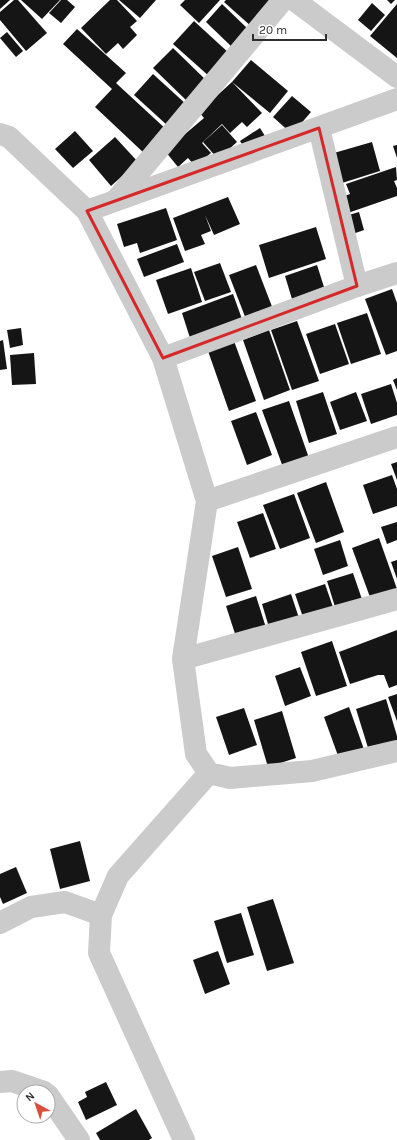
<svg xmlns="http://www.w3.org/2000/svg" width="397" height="1140" viewBox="0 0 397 1140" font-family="Karla,sans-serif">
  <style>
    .building { fill: #151515 }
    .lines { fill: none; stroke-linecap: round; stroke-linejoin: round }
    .street { stroke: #cbcbcb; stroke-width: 22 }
    .marked { fill: none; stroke: #d62828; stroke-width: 3; stroke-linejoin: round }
  </style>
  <rect width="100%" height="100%" fill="#fff"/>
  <g class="building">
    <path d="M0 0H10L0 9Z"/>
    <path d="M14 0H18L47 33 26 51 0 20V12Z"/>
    <path d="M21 0H60L42 19Z"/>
    <path d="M61 0H67L75 7 61 23 49 13Z"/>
    <path d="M110 0H117L137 21 130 27 137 35 123 49 118 43 106 54 81 28Z"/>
    <path d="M119 0H156L140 18Z"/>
    <path d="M185 0H220L199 23 180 5Z"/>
    <path d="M226 0H277L252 27 224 2Z"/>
    <path d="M387 0H395L391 4Z"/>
    <path d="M372 3 385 15 371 31 358 20Z"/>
    <path d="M222 4 249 30 233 48 206 22Z"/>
    <path d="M397 4V58L370 36Z"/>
    <path d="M194 21 230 54 210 77 173 44Z"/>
    <path d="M77 29 126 73 116 83 168 131 146 155 95 107 112 89 63 44Z"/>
    <path d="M7 32 23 51 16 57 0 38Z"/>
    <path d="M173 48 208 82 188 102 153 68Z"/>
    <path d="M251 60 288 91 270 113 232 82 262 113 247 127 242 122 230 133 222 124 202 143 211 153 195 166 188 158 178 167 165 151 204 118 199 112 232 82Z"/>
    <path d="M153 74 187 105 168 126 134 95Z"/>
    <path d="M292 96 311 112 292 134 273 117Z"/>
    <path d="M222 125 237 142 218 159 203 142Z"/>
    <path d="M260 128 265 136 245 149 240 141Z"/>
    <path d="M75 131 93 151 73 168 55 149Z"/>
    <path d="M115 137 138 162 111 186 89 160Z"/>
    <path d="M372 142 380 171 342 183 334 153Z"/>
    <path d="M397 145V158L393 146Z"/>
    <path d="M396 167 397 180 394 181 397 188V196L342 215 336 199 350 194 346 184Z"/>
    <path d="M228 197 240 224 214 235 205 215 211 231 201 235 205 244 185 251 173 218Z"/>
    <path d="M166 208 177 240 140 253 137 243 124 247 117 224Z"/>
    <path d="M359 212 364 230 347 236 342 217Z"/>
    <path d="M316 227 326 259 269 278 259 245Z"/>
    <path d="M177 244 184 262 144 277 137 259Z"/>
    <path d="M220 263 231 292 205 301 194 272Z"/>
    <path d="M256 265 276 317 249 327 229 275Z"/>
    <path d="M317 265 324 287 292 299 285 276Z"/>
    <path d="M191 268 202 302 168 314 156 280Z"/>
    <path d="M392 289 397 303V351L386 355 365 299Z"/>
    <path d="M233 294 242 319 190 338 182 313Z"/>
    <path d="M367 313 381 354 351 364 337 323Z"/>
    <path d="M297 321 319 381 292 390 271 330Z"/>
    <path d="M335 324 349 364 320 374 306 334Z"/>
    <path d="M21 328 23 345 10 348 7 330Z"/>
    <path d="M269 330 290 390 264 400 243 340Z"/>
    <path d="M3 340 7 369 0 370V341Z"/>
    <path d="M234 341 256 401 229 411 208 351Z"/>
    <path d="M34 353 36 384 12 385 10 355Z"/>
    <path d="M397 378V390L393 380Z"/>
    <path d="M391 384 397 403V415L371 424 361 394Z"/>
    <path d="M323 392 337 434 309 443 296 401Z"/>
    <path d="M356 392 367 421 340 430 330 402Z"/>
    <path d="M289 401 310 461 284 470 262 410Z"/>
    <path d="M256 412 272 455 247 465 231 421Z"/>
    <path d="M397 462V480L391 464Z"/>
    <path d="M392 475 397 489V506L373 514 363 485Z"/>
    <path d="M326 482 344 532 316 543 297 493Z"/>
    <path d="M294 494 310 538 280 549 263 505Z"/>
    <path d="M263 513 276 549 250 558 237 522Z"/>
    <path d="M397 522V540L387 544 381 527Z"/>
    <path d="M379 538 397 589 374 608 352 548Z"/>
    <path d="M340 540 348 566 323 575 314 549Z"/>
    <path d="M238 547 252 589 226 597 212 556Z"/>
    <path d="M397 560V579L391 562Z"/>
    <path d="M353 573 367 614 340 623 327 581Z"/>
    <path d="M325 584 335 613 305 623 295 594Z"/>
    <path d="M291 594 301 624 271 634 262 604Z"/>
    <path d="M256 596 268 634 238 643 226 606Z"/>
    <path d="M397 630V685L389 688 384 675H378L350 684 339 652Z"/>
    <path d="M332 641 347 686 316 696 301 652Z"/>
    <path d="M300 667 311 696 285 706 275 676Z"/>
    <path d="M397 694V721L388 697Z"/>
    <path d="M386 699 397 736V742L369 751 356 709Z"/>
    <path d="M349 707 366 755 341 764 324 717Z"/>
    <path d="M244 708 257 745 229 755 216 717Z"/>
    <path d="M282 711 296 758 268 767 254 720Z"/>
    <path d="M80 841 90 881 60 889 50 849Z"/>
    <path d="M16 867 27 893 3 904 0 897V874Z"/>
    <path d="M273 899 294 963 267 971 247 907Z"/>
    <path d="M241 913 254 955 227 963 214 921Z"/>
    <path d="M218 951 230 984 205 994 193 960Z"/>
    <path d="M106 1082 117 1105 86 1120 78 1102 87 1097 85 1092Z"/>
    <path d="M136 1109 152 1138 149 1140H100L96 1133Z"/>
  </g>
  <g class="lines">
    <g class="street">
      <path d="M294 0 397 77"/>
      <path d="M319 128 357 286"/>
      <path d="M0 134 9 137 87 211 163 358 207 501 183 659 196 754 209 773 230 778 312 771 397 751"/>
      <path d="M116 200 283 0"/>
      <path d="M87 211 397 99"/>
      <path d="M163 358 357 286 397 273"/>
      <path d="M207 501 397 437"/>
      <path d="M183 659 397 599"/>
      <path d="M0 923 31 907 65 902 101 915"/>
      <path d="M0 1082 12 1081 44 1092"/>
      <path d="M48 1095 79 1140"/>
      <path d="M184 1140 99 953 101 915 118 876 209 773"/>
    </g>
  </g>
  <path class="marked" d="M319 128 357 286 163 358 87 211Z"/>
  <g transform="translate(36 1104) rotate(320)"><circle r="19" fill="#ffffff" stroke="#ababab"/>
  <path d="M0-3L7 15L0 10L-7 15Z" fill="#db4e3a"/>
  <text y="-6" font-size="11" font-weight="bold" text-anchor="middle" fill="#2e2e2e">N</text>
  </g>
  <path d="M253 34v6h73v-6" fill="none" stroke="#2e2e2e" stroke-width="2"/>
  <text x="259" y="34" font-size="12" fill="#2e2e2e" stroke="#ffffff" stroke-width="3" paint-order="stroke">20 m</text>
</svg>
